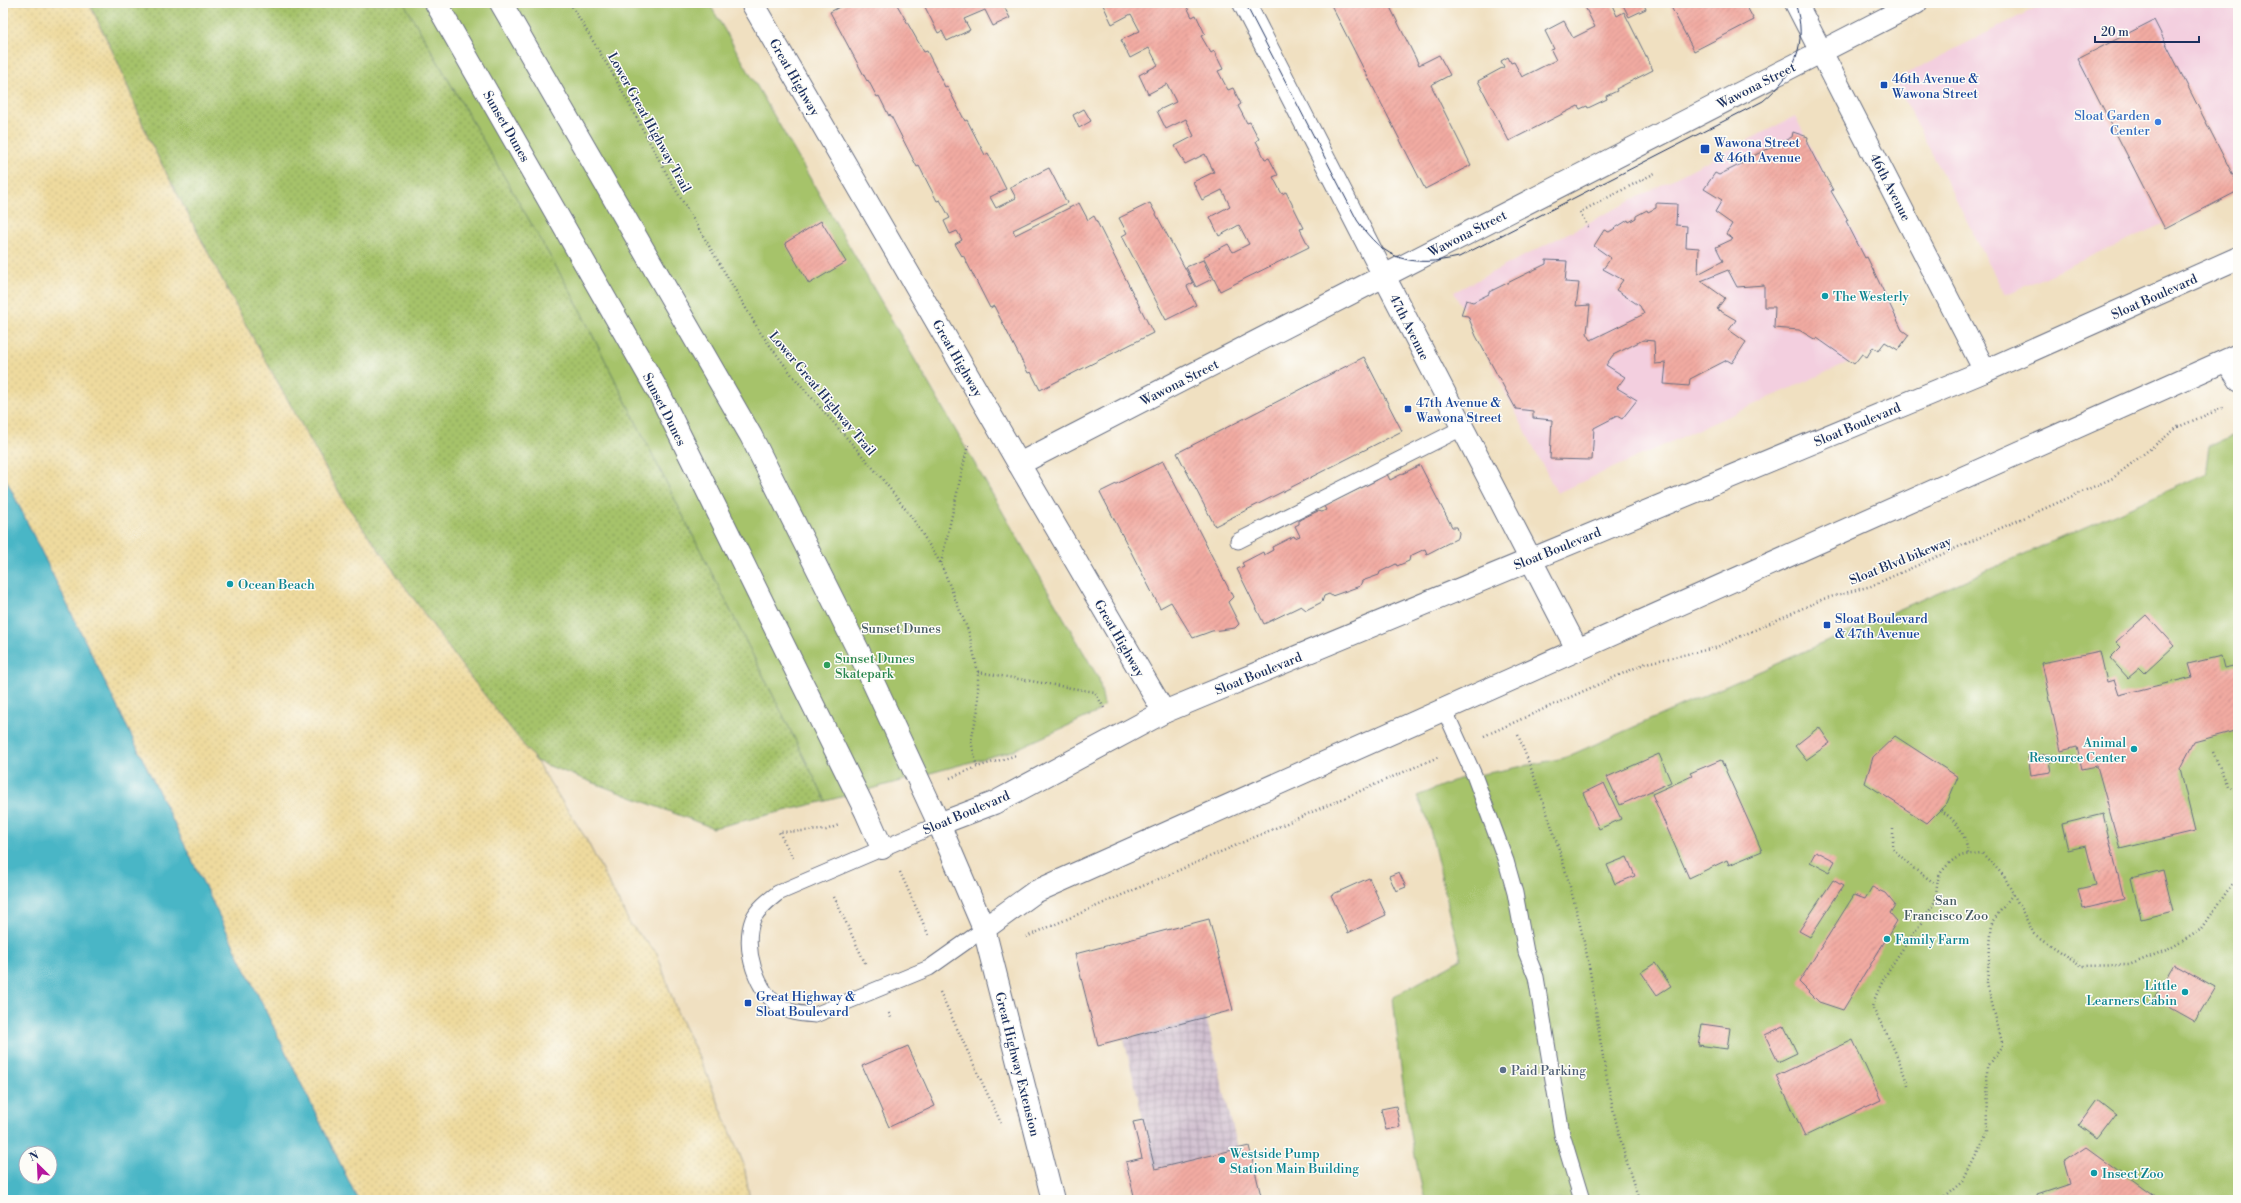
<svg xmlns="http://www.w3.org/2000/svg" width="2241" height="1203" viewBox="0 0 2241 1203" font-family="'Libre Bodoni',serif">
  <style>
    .built { fill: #f3cfdf }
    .industrial { fill: url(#industrial-grid) }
    .grass { fill: url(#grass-dots); stroke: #607964 }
    .sand { fill: url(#sand-dots); stroke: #84847e }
    .park { fill: #a6c36a; stroke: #607964 }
    .water { fill: #49b6c6; stroke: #327292; fill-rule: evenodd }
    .building { fill: url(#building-hatch) }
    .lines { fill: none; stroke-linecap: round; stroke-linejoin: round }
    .service-casing { stroke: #666d81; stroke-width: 17 }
    .pedestrian-casing { stroke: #666d81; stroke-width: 24 }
    .minor-casing { stroke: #666d81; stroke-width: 24 }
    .tertiary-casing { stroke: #666d81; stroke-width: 24 }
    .path { stroke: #666d81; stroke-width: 2.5; stroke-dasharray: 1 3; stroke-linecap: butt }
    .service { stroke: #fff; stroke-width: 15 }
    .pedestrian { stroke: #fff; stroke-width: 22 }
    .minor { stroke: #fff; stroke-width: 22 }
    .tertiary { stroke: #fff; stroke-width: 22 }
    .tram { stroke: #1b2f5e; stroke-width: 1 }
    .transit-dot { fill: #1a4fb4; stroke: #fdfcf7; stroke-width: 1.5 }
    .shop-dot { fill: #3f7fe0; stroke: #fdfcf7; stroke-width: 1.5 }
    .culture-dot { fill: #0f9aa8; stroke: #fdfcf7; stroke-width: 1.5 }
    .leisure-dot { fill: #2e9e5b; stroke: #fdfcf7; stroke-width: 1.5 }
    .service-dot { fill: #5c6f8a; stroke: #fdfcf7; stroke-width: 1.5 }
    .labels { text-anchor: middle; stroke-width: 3; stroke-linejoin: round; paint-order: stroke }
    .street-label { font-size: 13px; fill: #1b2f5e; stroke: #fdfcf7 }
    .transit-label { font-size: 13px; fill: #164399; stroke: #fdfcf7; text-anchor: start }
    .shop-label { font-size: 13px; fill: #366cbe; stroke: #fdfcf7; text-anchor: end }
    .culture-label { font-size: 13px; fill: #0d838f; stroke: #fdfcf7; text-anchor: start }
    .park-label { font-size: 13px; fill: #455b62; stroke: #fdfcf7 }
    .leisure-label { font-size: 13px; fill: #27864d; stroke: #fdfcf7; text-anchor: start }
    .service-label { font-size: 13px; fill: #4e5e75; stroke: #fdfcf7; text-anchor: start }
  </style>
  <defs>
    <pattern id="industrial-grid" width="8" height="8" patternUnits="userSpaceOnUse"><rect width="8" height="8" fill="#cfbdce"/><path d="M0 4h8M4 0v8" fill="none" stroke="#a79aaa"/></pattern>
    <pattern id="grass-dots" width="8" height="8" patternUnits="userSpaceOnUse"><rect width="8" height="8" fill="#a6c36a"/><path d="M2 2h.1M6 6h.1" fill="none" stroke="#869f5a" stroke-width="1.8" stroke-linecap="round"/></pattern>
    <pattern id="sand-dots" width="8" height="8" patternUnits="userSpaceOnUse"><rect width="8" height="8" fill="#eeda9e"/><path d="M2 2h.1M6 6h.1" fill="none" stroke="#ccbb8a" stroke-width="1.8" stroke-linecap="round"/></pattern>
    <pattern id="building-hatch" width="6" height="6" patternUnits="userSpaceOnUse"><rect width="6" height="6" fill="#f2aba2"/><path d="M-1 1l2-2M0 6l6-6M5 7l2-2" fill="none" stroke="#cf938e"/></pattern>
  </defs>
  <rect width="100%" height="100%" fill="#fdfcf7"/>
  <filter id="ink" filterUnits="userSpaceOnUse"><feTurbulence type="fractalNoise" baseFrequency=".025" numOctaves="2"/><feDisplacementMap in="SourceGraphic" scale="8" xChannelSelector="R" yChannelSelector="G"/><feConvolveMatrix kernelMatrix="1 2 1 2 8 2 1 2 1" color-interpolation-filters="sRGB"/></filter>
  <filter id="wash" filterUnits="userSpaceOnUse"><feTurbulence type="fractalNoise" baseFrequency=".012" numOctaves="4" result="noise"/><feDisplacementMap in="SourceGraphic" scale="16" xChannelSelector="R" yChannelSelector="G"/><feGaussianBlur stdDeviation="0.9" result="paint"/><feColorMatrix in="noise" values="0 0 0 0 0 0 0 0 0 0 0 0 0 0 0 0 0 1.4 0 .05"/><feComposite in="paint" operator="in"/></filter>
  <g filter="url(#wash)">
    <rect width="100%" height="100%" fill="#f0e0c1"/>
    <g class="built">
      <path d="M2045 3H2238V190L2005 295 1894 80Z"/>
      <path d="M1795 116 1907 336 1557 493 1454 292Z"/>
    </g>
    <path class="industrial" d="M1206 1017 1238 1149 1155 1169 1124 1039Z"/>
    <path class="grass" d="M89 3H404L573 296 826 801 713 828 536 761 461 665 345 503 248 329 149 140 119 65Z"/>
    <path class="sand" d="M3 3H89L119 65 149 140 248 329 345 503 461 665 536 761 585 837 630 924 657 953 677 1012 705 1070 744 1165 750 1200H358L3 473Z"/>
    <g class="park">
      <path d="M404 3H709L1099 679 1104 705 1096 713 1012 751 826 801 573 296Z"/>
      <path d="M2238 433V1200H1425C1408 1133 1400 1066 1393 997L1461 959 1428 821 1417 796 1458 779 1564 758 2207 473 2206 468 2209 446Z"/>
    </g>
    <path class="water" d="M3 473 358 1200H3ZM26 1153H50V1177H26Z"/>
    <g id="blocks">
      <g class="building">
        <path d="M847 3H896L924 52 927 51 945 87 947 86 965 121 967 120 985 155 988 153 1006 189 990 197 996 208 1016 198 1010 187 1049 168 1067 203 1013 230 1015 235 1079 203 1088 220 1094 216 1153 333 1040 390 1031 372 1028 373 994 306 990 308 963 255 962 256 955 244 962 240 957 231 950 234 944 221 950 218 940 200 937 201 919 166 917 167 890 114 889 116 879 96 877 97 868 80 867 81 830 12Z"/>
        <path d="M923 3H1002L1010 18 993 26 985 10 964 19 970 30 947 41 942 31 938 33Z"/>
        <path d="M1105 3H1185L1192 17 1196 15 1205 34 1201 36 1211 53 1214 51 1223 69 1218 71 1228 90 1233 88 1241 104 1238 106 1247 123 1250 122 1259 139 1256 141 1265 159 1269 158 1278 175 1273 177 1282 194 1286 192 1304 228 1300 229 1309 247 1220 291 1203 257 1228 244 1233 252 1249 244 1239 225 1219 236 1210 217 1230 206 1222 190 1202 200 1193 182 1214 172 1205 154 1185 164 1175 146 1194 136 1186 119 1166 129 1157 111 1176 102 1167 84 1148 94 1139 75 1158 65 1149 48 1130 58 1121 40 1140 31 1131 14 1112 24 1103 5Z"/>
        <path d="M1330 3H1388L1419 65 1439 55 1450 75 1431 85 1471 165 1425 189Z"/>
        <path d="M1583 3H1611L1617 16 1624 12 1653 70 1616 89 1617 91 1606 96 1607 99 1588 108 1587 106 1580 109 1578 106 1509 141 1478 81 1504 67 1501 61 1508 57 1511 63 1514 62 1522 77 1556 60 1551 50 1554 49 1545 31 1564 21 1573 38 1595 27Z"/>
        <path d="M1622 3H1643L1646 9 1629 17Z"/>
        <path d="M1669 3H1745L1754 20 1694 51Z"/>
        <path d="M2154 20 2238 185V191L2165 229 2078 59Z"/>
        <path d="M1084 109 1091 121 1079 128 1073 115Z"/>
        <path d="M1793 132 1808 137 1807 143 1823 174H1824L1833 190 1831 191 1848 220 1846 221 1865 258 1867 257 1902 330 1909 335 1898 350 1885 342 1878 351 1873 347 1867 357 1862 354 1854 364 1817 338 1816 340 1799 330 1774 328 1775 307H1764V285L1737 287 1728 270 1701 281 1725 298 1717 309 1736 320 1729 330 1746 342 1732 363 1727 360 1690 379 1689 386 1664 384 1666 363 1655 364 1654 341 1643 340 1613 355 1606 365 1625 377 1617 388 1637 400 1622 419 1617 416 1594 428 1592 460 1550 459 1552 420 1533 418V411L1516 409 1476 336 1468 316 1461 315 1466 300 1473 302 1489 294V292L1546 264V260L1567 261 1565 282 1579 283 1576 306 1590 305 1587 333 1591 340 1644 314 1640 306 1616 290 1623 280 1603 269 1611 258 1594 246 1604 230 1609 232 1628 220 1629 222 1636 218V216L1647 210 1648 212 1656 208V203L1677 204 1676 225 1687 226 1686 247 1699 248 1698 274 1723 261 1716 247 1733 239 1726 234 1732 224 1715 212 1722 200 1704 189 1715 173 1719 175 1743 163V161L1792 137Z"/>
        <path d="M1150 203 1193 283 1187 286 1196 305 1166 320 1122 236 1127 233 1119 218Z"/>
        <path d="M821 221 846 262 809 284 785 243Z"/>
        <path d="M1203 260 1212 279 1196 287 1186 267Z"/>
        <path d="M1364 357 1402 431 1215 526 1177 453Z"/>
        <path d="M1163 461 1233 597 1228 602 1239 624 1235 628 1212 631 1193 638 1171 602 1160 608 1100 492Z"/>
        <path d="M1420 465 1452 527H1457L1459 533 1458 538 1427 554 1425 549 1410 556 1409 561 1397 566 1396 564 1380 572 1379 575 1362 581 1360 586 1349 590 1332 596 1329 594 1324 596 1322 602 1306 610 1301 606 1264 624 1237 569 1244 566 1242 563 1263 552 1264 555 1273 550 1272 547 1294 536 1295 538 1300 536 1295 526 1299 524V520L1318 511 1322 512 1326 510 1324 506 1377 480 1386 472 1390 480Z"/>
        <path d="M2146 615 2174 646 2145 673 2140 668 2128 678 2110 658 2121 647 2116 642Z"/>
        <path d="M2100 651 2107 682 2114 680 2119 695 2192 677 2188 664 2221 656 2224 668 2238 665V730L2194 742 2180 769 2195 831 2120 849 2097 766 2082 769 2077 747 2061 751 2042 663Z"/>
        <path d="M1819 727 1830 743 1806 760 1795 746Z"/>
        <path d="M1895 736 1958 777 1947 803 1927 823 1865 783 1873 757Z"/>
        <path d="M1659 754 1671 782 1620 805 1607 777Z"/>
        <path d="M2048 754 2051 772 2031 775 2028 757Z"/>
        <path d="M1721 760 1762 851 1729 865 1727 860 1689 878 1652 794 1692 776 1690 773Z"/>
        <path d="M1604 783 1621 819 1599 829 1583 793Z"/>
        <path d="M2103 814 2124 899 2083 909 2078 889 2096 885 2086 846 2068 850 2062 824Z"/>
        <path d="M1816 851 1835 861 1829 872 1810 862Z"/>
        <path d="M1627 857 1635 876 1615 884 1607 865Z"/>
        <path d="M2163 870 2173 911 2141 919 2131 878Z"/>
        <path d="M1399 872 1406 887 1396 891 1389 876Z"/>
        <path d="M1369 878 1386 915 1348 933 1331 895Z"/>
        <path d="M1833 880 1843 886 1810 937 1799 931Z"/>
        <path d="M1872 887 1885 893 1895 905 1890 913 1897 921 1843 1010 1819 1002 1799 982 1854 895 1865 899Z"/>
        <path d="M1209 919 1233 1010 1098 1045 1075 954Z"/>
        <path d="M1655 963 1671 986 1657 995 1641 972Z"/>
        <path d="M2174 964 2215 987 2195 1021 2154 998Z"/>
        <path d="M1702 1024 1730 1028 1727 1049 1698 1045Z"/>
        <path d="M1784 1026 1797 1053 1778 1062 1765 1035Z"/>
        <path d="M1853 1040 1881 1100 1805 1136 1776 1076Z"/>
        <path d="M908 1046 935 1106 889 1127 862 1066Z"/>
        <path d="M2097 1100 2116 1115 2098 1139 2079 1125Z"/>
        <path d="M1396 1106 1400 1127 1386 1130 1381 1109Z"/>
        <path d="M1143 1120 1155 1169 1249 1146 1262 1200H1135L1126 1162 1142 1158 1133 1122Z"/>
        <path d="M2086 1147 2159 1200H2038L2037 1195 2070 1184 2064 1162Z"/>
      </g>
    </g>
  </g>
  <g filter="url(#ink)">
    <use href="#blocks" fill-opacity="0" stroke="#666d81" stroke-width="1"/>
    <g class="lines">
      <g class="service-casing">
        <g id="service">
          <path d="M2223 362 2238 384"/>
          <path d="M1238 541 1462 428"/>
          <path d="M1444 709 1474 775 1506 861 1515 893 1526 952 1536 977 1562 1134 1582 1200"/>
          <path d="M939 824 778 893C769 900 758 908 753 919 742 947 756 994 783 1008 794 1014 804 1014 815 1015L929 968 984 929"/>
        </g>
      </g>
      <g class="pedestrian-casing">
        <g id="pedestrian">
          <path d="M436 3 659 393 866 812 882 848"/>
          <path d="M501 3 751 436 860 654 939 824"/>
        </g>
      </g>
      <g class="minor-casing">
        <g id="minor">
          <path d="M1244 3 1384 276 1916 3"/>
          <path d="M1796 3 1985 371"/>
          <path d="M1019 464 1164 712"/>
          <path d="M984 929 1053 1200"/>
        </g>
      </g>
      <g class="tertiary-casing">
        <g id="tertiary">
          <path d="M752 3 1019 464 1384 276 1577 649"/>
          <path d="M2238 258 1985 371 1164 712 994 803 939 824 984 929 1035 892 2238 355"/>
        </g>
      </g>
      <g class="path">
        <path d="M570 3 614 76 670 180 760 332 792 375 880 476 913 519 941 564 969 633 978 672V709L971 741 977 767"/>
        <path d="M1588 227 1580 212 1655 173"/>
        <path d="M941 563 968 445"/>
        <path d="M978 672 1095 692 1105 710"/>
        <path d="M1518 735C1546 805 1570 877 1586 951 1594 988 1597 1025 1604 1062 1612 1109 1623 1155 1639 1200"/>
        <path d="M1484 736 1646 663 1715 648 1823 599 1871 586 2113 478 2178 427 2225 407"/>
        <path d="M2213 752 2228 786 2238 791"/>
        <path d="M950 778 977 767 1017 755"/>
        <path d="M1941 810C1959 824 1965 832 1968 854"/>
        <path d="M1893 829V849L1913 868 1936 884"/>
        <path d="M793 858 779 832 826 830 839 825"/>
        <path d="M900 872 929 936"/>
        <path d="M834 897 866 965"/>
        <path d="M1026 937 1438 757"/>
        <path d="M940 992 1001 1123"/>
        <path d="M889 1013 892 1020"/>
        <path d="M1908 1086C1899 1057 1887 1033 1872 1007 1884 968 1912 939 1933 905 1939 894 1934 880 1943 870 1957 854 1962 855 1982 853L2004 876 2034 934 2082 966 2129 965 2169 949 2201 930 2232 884 2238 880"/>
        <path d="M1941 1200 1964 1180 1988 1133 1987 1066 2003 1046 1987 984 1992 922 2013 894"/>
      </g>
      <use href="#service" class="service"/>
      <use href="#pedestrian" class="pedestrian"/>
      <use href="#minor" class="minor"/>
      <use href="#tertiary" class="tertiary"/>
      <path class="tram" d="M1245 3 1357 220C1385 262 1412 267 1459 257L1763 101C1794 75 1809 44 1795 3"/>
    </g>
  </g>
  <g class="transit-dot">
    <rect x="1880" y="81" width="8" height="8" rx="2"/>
    <rect x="1700" y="144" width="10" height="10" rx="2"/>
    <rect x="1404" y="405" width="8" height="8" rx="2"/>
    <rect x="1823" y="621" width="8" height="8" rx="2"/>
    <rect x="744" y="999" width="8" height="8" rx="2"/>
  </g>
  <circle class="shop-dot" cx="2158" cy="122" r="4"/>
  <g class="culture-dot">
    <circle cx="1825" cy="296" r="4"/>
    <circle cx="230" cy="584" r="4"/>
    <circle cx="2134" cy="749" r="4"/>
    <circle cx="1887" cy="939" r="4"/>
    <circle cx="2185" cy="992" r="4"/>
    <circle cx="1222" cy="1160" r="4"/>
    <circle cx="2094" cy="1173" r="4"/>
  </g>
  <circle class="leisure-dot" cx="827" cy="665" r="4"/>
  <circle class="service-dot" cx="1503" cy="1070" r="4"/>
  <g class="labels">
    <g class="street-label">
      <text transform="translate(795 77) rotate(60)" y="5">Great Highway</text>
      <text transform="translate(1756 85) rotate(-27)" y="5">Wawona Street</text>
      <text transform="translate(650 122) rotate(61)" y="5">Lower Great Highway Trail</text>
      <text transform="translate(507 126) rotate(60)" y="5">Sunset Dunes</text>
      <text transform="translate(1891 187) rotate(63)" y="5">46th Avenue</text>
      <text transform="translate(1467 233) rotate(-27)" y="5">Wawona Street</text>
      <text transform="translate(2154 296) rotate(-24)" y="5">Sloat Boulevard</text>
      <text transform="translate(1410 327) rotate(63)" y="5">47th Avenue</text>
      <text transform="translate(958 358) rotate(60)" y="5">Great Highway</text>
      <text transform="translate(1179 382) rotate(-27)" y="5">Wawona Street</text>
      <text transform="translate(823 393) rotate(50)" y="5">Lower Great Highway Trail</text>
      <text transform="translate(665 409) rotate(63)" y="5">Sunset Dunes</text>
      <text transform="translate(1857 424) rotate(-23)" y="5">Sloat Boulevard</text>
      <text transform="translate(1557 548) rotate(-22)" y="5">Sloat Boulevard</text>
      <text transform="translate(1900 560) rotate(-22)" y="5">Sloat Blvd bikeway</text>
      <text transform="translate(1120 638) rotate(60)" y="5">Great Highway</text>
      <text transform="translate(1258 673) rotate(-22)" y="5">Sloat Boulevard</text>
      <text transform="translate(966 812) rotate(-23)" y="5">Sloat Boulevard</text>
      <text transform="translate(1018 1064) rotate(76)" y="5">Great Highway Extension</text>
    </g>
    <g class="transit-label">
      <text x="1892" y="83">46th Avenue &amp;<tspan x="1892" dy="15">Wawona Street</tspan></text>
      <text x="1714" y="147">Wawona Street<tspan x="1714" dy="15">&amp; 46th Avenue</tspan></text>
      <text x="1416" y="407">47th Avenue &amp;<tspan x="1416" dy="15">Wawona Street</tspan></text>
      <text x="1835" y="623">Sloat Boulevard<tspan x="1835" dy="15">&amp; 47th Avenue</tspan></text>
      <text x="756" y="1001">Great Highway &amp;<tspan x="756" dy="15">Sloat Boulevard</tspan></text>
    </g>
    <g class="shop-label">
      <text x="2150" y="120">Sloat Garden<tspan x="2150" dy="15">Center</tspan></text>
    </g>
    <g class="culture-label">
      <text x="1833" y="301">The Westerly</text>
      <text x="238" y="589">Ocean Beach</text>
      <text x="2126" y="747" text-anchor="end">Animal<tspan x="2126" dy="15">Resource Center</tspan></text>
      <text x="1895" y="944">Family Farm</text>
      <text x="2177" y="990" text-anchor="end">Little<tspan x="2177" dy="15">Learners Cabin</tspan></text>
      <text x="1230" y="1158">Westside Pump<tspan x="1230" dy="15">Station Main Building</tspan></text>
      <text x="2102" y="1178">Insect Zoo</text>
    </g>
    <g class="park-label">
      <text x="901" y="633">Sunset Dunes</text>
      <text x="1946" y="905">San<tspan x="1946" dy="15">Francisco Zoo</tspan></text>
    </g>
    <g class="leisure-label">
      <text x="835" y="663">Sunset Dunes<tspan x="835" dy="15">Skatepark</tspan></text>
    </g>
    <g class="service-label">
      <text x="1511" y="1075">Paid Parking</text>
    </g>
  </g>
  <rect width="2241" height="1203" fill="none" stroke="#fdfcf7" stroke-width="16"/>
  <g transform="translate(38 1165) rotate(336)"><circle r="19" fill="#fdfcf7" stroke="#a3aaba"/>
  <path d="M0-3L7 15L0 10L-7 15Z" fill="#b5179e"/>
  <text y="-6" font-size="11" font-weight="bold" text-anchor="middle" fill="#1b2f5e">N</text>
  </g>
  <path d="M2095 36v6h104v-6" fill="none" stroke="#1b2f5e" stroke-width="2"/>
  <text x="2101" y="36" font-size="12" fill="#1b2f5e" stroke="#fdfcf7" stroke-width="3" paint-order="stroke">20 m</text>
</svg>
